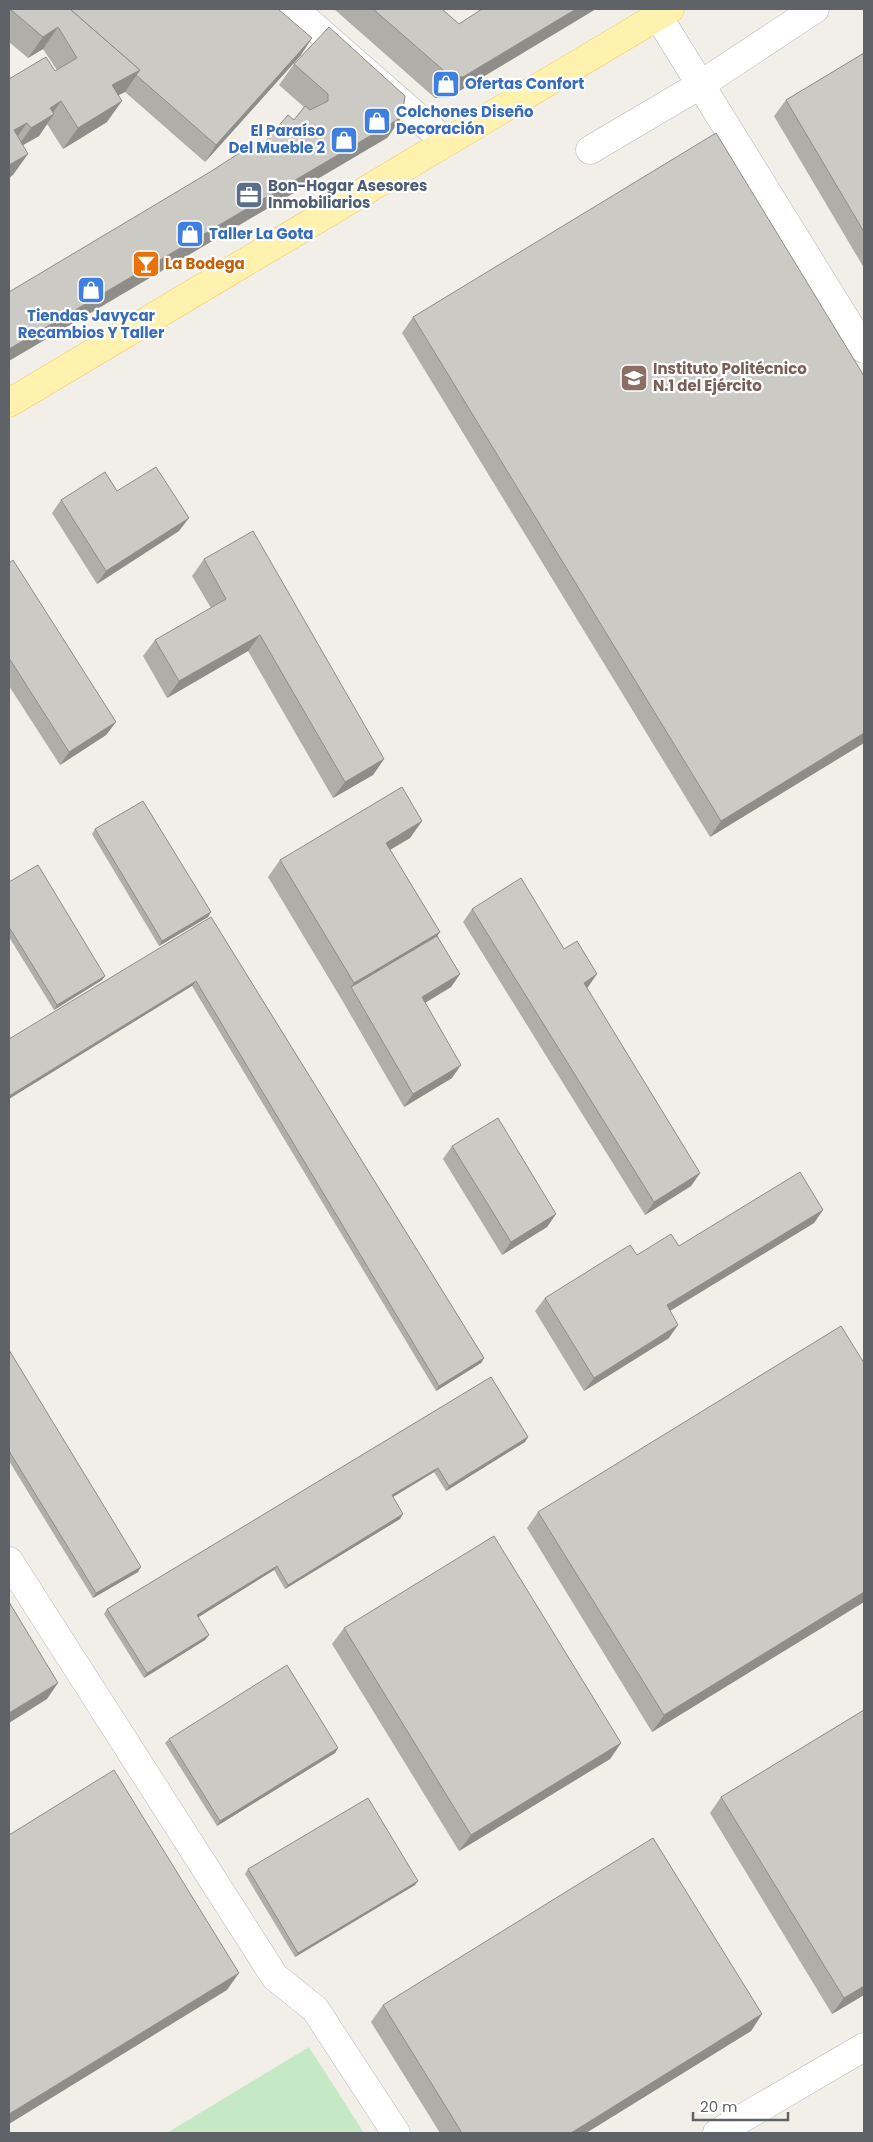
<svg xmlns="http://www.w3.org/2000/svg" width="873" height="2142" viewBox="0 0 873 2142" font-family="Poppins,sans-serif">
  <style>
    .garden { fill: #c5e8c5 }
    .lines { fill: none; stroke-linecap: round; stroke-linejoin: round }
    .minor-casing { stroke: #b5b8bc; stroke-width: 29 }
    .major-casing { stroke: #f2c960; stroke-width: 29 }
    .minor { stroke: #fff; stroke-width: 28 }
    .major { stroke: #fff2af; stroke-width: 28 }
    .wall { fill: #afaea9 }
    .shaded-wall { fill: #8f8d8a }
    .building { fill: #cccac5; stroke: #8f8d8a }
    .labels { text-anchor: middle; stroke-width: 4.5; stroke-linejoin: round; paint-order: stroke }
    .shop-label { font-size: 15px; font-weight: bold; fill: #366cbe; stroke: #fff; text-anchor: start }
    .service-label { font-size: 15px; font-weight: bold; fill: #4e5e75; stroke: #fff; text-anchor: start }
    .food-label { font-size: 15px; font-weight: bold; fill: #c56008; stroke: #fff; text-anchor: start }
    .education-label { font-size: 15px; font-weight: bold; fill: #785e54; stroke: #fff; text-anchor: start }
  </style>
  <rect width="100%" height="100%" fill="#f1efe8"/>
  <path class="garden" d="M309 2047 364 2133H167Z"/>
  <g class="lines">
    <g class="minor-casing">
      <g id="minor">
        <path d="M294 9 446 142"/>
        <path d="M658 16 864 349"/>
        <path d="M590 150 700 85 815 9"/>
        <path d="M9 1561 275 1977 315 2009 396 2133"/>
        <path d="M717 2133 864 2047"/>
      </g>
    </g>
    <g class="major-casing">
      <path id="major" d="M9 403 670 9"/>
    </g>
    <use href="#minor" class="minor"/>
    <use href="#major" class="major"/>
  </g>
  <g class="wall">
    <path d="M9 9H278L301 55 205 162 125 92 118 95 107 122 63 149 47 124 39 136 23 145 13 175 9 79 55 71 57 70 43 49 28 58 9 42Z"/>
    <path d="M334 9H442L459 24 448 98H435Z"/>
    <path d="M864 53V268L774 116 786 100Z"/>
    <path d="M294 64 402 117 387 138 262 145 294 120 304 107 279 85Z"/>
    <path d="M413 317 864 376V743L710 837 402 333Z"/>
    <path d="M117 491 179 531 97 584 52 513 61 500Z"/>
    <path d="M204 559 384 759 373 775 333 798 248 651 167 698 143 656 155 640 211 608 192 576Z"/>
    <path d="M9 563 116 722 106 735 60 765 9 686Z"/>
    <path d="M422 821 410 838 390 850 440 932 437 936 460 974 451 987 425 1003 452 1078 404 1107 342 1000 268 877 280 860Z"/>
    <path d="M95 829 211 912 208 917 159 946 92 834Z"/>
    <path d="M9 882 105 976 102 980 54 1010 9 937Z"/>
    <path d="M472 909 588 987 587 988 700 1173 691 1186 645 1215 463 922Z"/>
    <path d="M211 917 484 1358 481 1363 436 1391 192 986Z"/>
    <path d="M452 1146 556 1214 547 1227 502 1255 443 1159Z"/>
    <path d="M823 1210 814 1223 670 1311 669 1338 584 1391 535 1311 545 1298 637 1255 679 1246Z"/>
    <path d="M9 1350 138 1572 93 1598 9 1461Z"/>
    <path d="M864 1363V1602L652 1732 527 1528 538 1512Z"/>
    <path d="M491 1377 528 1437 525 1442 446 1491 434 1472 393 1497 400 1519 285 1589 274 1570 198 1617 209 1635 205 1640 144 1678 104 1614 107 1609Z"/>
    <path d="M344 1628 621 1743 610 1759 459 1851 332 1644Z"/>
    <path d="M864 1710V1995L832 2014 710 1813 721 1797Z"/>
    <path d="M169 1739 338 1748 335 1753 217 1826 165 1743Z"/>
    <path d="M248 1869 415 1885 295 1957 245 1874Z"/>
    <path d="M383 2005 762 2014 751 2031 586 2133H440L371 2022Z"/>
  </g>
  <g class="shaded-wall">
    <path d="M576 9H596L448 98H435L450 76Z"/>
    <path d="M58 27 43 49 28 58 43 37Z"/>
    <path d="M312 38 301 55 205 162 216 145Z"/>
    <path d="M140 70 125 92 97 106 112 85Z"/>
    <path d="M61 101 51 116 54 114 39 136 16 149 31 128 50 108Z"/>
    <path d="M122 101 107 122 63 149 78 128Z"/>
    <path d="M402 117 387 138 9 361V349Z"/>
    <path d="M27 123 12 144 14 130Z"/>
    <path d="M28 154 13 175 9 178V165Z"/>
    <path d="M189 518 179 531 97 584 106 571Z"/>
    <path d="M260 635 248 651 167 698 179 681Z"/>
    <path d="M116 722 106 735 60 765 69 752Z"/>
    <path d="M864 733V743L710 837 721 821Z"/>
    <path d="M384 759 373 775 333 798 345 782Z"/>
    <path d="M422 821 410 838 374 859 386 843Z"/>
    <path d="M211 912 208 917 159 946 162 941Z"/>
    <path d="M440 932 428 949 351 987 354 983Z"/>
    <path d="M460 974 451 987 413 1010 422 997Z"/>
    <path d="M597 974 588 987 574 996 584 983Z"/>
    <path d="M105 976 102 980 54 1010 57 1005Z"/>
    <path d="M196 981 192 986 9 1099V1096Z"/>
    <path d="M461 1065 452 1078 404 1107 413 1094Z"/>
    <path d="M700 1173 691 1186 645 1215 654 1202Z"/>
    <path d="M823 1210 814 1223 658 1318 667 1305Z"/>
    <path d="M556 1214 547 1227 502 1255 511 1242Z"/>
    <path d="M678 1325 669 1338 584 1391 594 1378Z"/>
    <path d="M484 1358 481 1363 436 1391 439 1386Z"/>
    <path d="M528 1437 525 1442 446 1491 449 1486Z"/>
    <path d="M438 1468 434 1472 388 1500 392 1495Z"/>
    <path d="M403 1514 400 1519 285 1589 288 1585Z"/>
    <path d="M277 1566 274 1570 194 1620 197 1615Z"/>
    <path d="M141 1567 138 1572 93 1598 96 1593Z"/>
    <path d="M864 1592V1602L652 1732 664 1715Z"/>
    <path d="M209 1635 205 1640 144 1678 147 1673Z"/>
    <path d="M58 1683 47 1699 9 1723V1713Z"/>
    <path d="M621 1743 610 1759 459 1851 471 1835Z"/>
    <path d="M338 1748 335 1753 217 1826 220 1821Z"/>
    <path d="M418 1881 415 1885 295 1957 298 1953Z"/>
    <path d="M239 1973 227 1990 9 2124V2114Z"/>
    <path d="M864 1986V1995L832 2014 844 1998Z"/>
    <path d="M762 2014 751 2031 586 2133H571Z"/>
  </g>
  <g class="building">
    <path d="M10 9H70L140 70 112 85 122 101 78 128 61 101 50 108 54 114 31 128 27 123 14 130 28 154 9 165V79L46 57 55 71 77 58 58 27 43 37Z"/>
    <path d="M70 9H278L312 38 216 145 136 75 140 70Z"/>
    <path d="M373 9H442L459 24 482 9H576L463 77 450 76Z"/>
    <path d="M329 27 405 96 402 117 9 349V292L210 172 258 141 262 145 288 115 294 120 305 106 310 110 328 101V94L294 64Z"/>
    <path d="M864 53V232L786 100Z"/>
    <path d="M716 133 864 376V733L721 821 413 317Z"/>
    <path d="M156 467 189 518 106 571 61 500 105 472 117 491Z"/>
    <path d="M253 531 384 759 345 782 260 635 179 681 155 640 226 599 204 559Z"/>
    <path d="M13 560 116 722 69 752 9 658V563Z"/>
    <path d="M402 787 422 821 386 843 440 932 354 983 280 860Z"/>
    <path d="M143 801 211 912 162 941 95 829Z"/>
    <path d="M38 865 105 976 57 1005 9 927V882Z"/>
    <path d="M521 878 564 949 577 941 597 974 584 983 700 1173 654 1202 472 909Z"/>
    <path d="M211 917 484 1358 439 1386 196 981 9 1096V1039Z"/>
    <path d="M437 936 460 974 422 997 461 1065 413 1094 351 987Z"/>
    <path d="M498 1118 556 1214 511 1242 452 1146Z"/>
    <path d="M800 1172 823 1210 667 1305 678 1325 594 1378 545 1298 630 1245 637 1255 671 1234 679 1246Z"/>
    <path d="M841 1326 864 1363V1592L664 1715 538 1512Z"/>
    <path d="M9 1350 141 1567 96 1593 9 1451Z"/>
    <path d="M491 1377 528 1437 449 1486 438 1468 392 1495 403 1514 288 1585 277 1566 197 1615 209 1635 147 1673 107 1609Z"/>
    <path d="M494 1536 621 1743 471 1835 344 1628Z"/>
    <path d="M9 1602 58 1683 9 1713Z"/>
    <path d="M287 1665 338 1748 220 1821 169 1739Z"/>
    <path d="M864 1710V1986L844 1998 721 1797Z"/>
    <path d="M114 1770 239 1973 9 2114V1835Z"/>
    <path d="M368 1798 418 1881 298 1953 248 1869Z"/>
    <path d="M653 1838 762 2014 571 2133H462L383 2005Z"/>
  </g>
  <defs>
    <g id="shop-square" transform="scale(1.4375)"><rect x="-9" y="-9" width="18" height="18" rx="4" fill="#3f7fe0" stroke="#fff"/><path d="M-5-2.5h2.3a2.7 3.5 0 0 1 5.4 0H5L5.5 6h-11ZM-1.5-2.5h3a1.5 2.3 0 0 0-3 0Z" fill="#fff"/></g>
    <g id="office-square" transform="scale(1.4375)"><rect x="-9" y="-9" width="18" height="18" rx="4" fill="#5c6f8a" stroke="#fff"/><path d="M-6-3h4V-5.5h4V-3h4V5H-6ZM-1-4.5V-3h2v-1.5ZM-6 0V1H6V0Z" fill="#fff"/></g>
    <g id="bar-square" transform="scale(1.4375)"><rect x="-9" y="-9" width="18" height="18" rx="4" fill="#e8710a" stroke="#fff"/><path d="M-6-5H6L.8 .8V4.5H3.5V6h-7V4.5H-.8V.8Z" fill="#fff"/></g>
    <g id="school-square" transform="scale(1.4375)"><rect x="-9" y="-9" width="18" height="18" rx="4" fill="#8d6e63" stroke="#fff"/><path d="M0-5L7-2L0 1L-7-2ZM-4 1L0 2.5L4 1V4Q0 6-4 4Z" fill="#fff"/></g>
  </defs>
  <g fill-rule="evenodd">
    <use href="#shop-square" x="446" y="84"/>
    <use href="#shop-square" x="377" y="121"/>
    <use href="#shop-square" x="344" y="140"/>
    <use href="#office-square" x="249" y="195"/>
    <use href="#shop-square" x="190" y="234"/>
    <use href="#bar-square" x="146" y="264"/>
    <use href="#shop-square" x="91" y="290"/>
    <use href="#school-square" x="634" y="378"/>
  </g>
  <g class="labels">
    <g class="shop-label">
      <text x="465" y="89">Ofertas Confort</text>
      <text x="396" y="117">Colchones Diseño<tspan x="396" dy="17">Decoración</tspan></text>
      <text x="325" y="136" text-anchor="end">El Paraíso<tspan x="325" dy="17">Del Mueble 2</tspan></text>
      <text x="209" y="239">Taller La Gota</text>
      <text x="91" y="321" text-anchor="middle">Tiendas Javycar<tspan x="91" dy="17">Recambios Y Taller</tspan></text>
    </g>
    <g class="service-label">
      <text x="268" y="191">Bon-Hogar Asesores<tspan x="268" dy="17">Inmobiliarios</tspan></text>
    </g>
    <g class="food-label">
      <text x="165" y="269">La Bodega</text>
    </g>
    <g class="education-label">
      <text x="653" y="374">Instituto Politécnico<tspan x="653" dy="17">N.1 del Ejército</tspan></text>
    </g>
  </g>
  <rect width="873" height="2142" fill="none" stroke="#5f6368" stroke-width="20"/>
  <path d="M693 2112v8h95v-8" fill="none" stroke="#5f6368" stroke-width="2.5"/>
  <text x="700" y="2112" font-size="15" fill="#5f6368" stroke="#ffffff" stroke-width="4" paint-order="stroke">20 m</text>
</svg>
